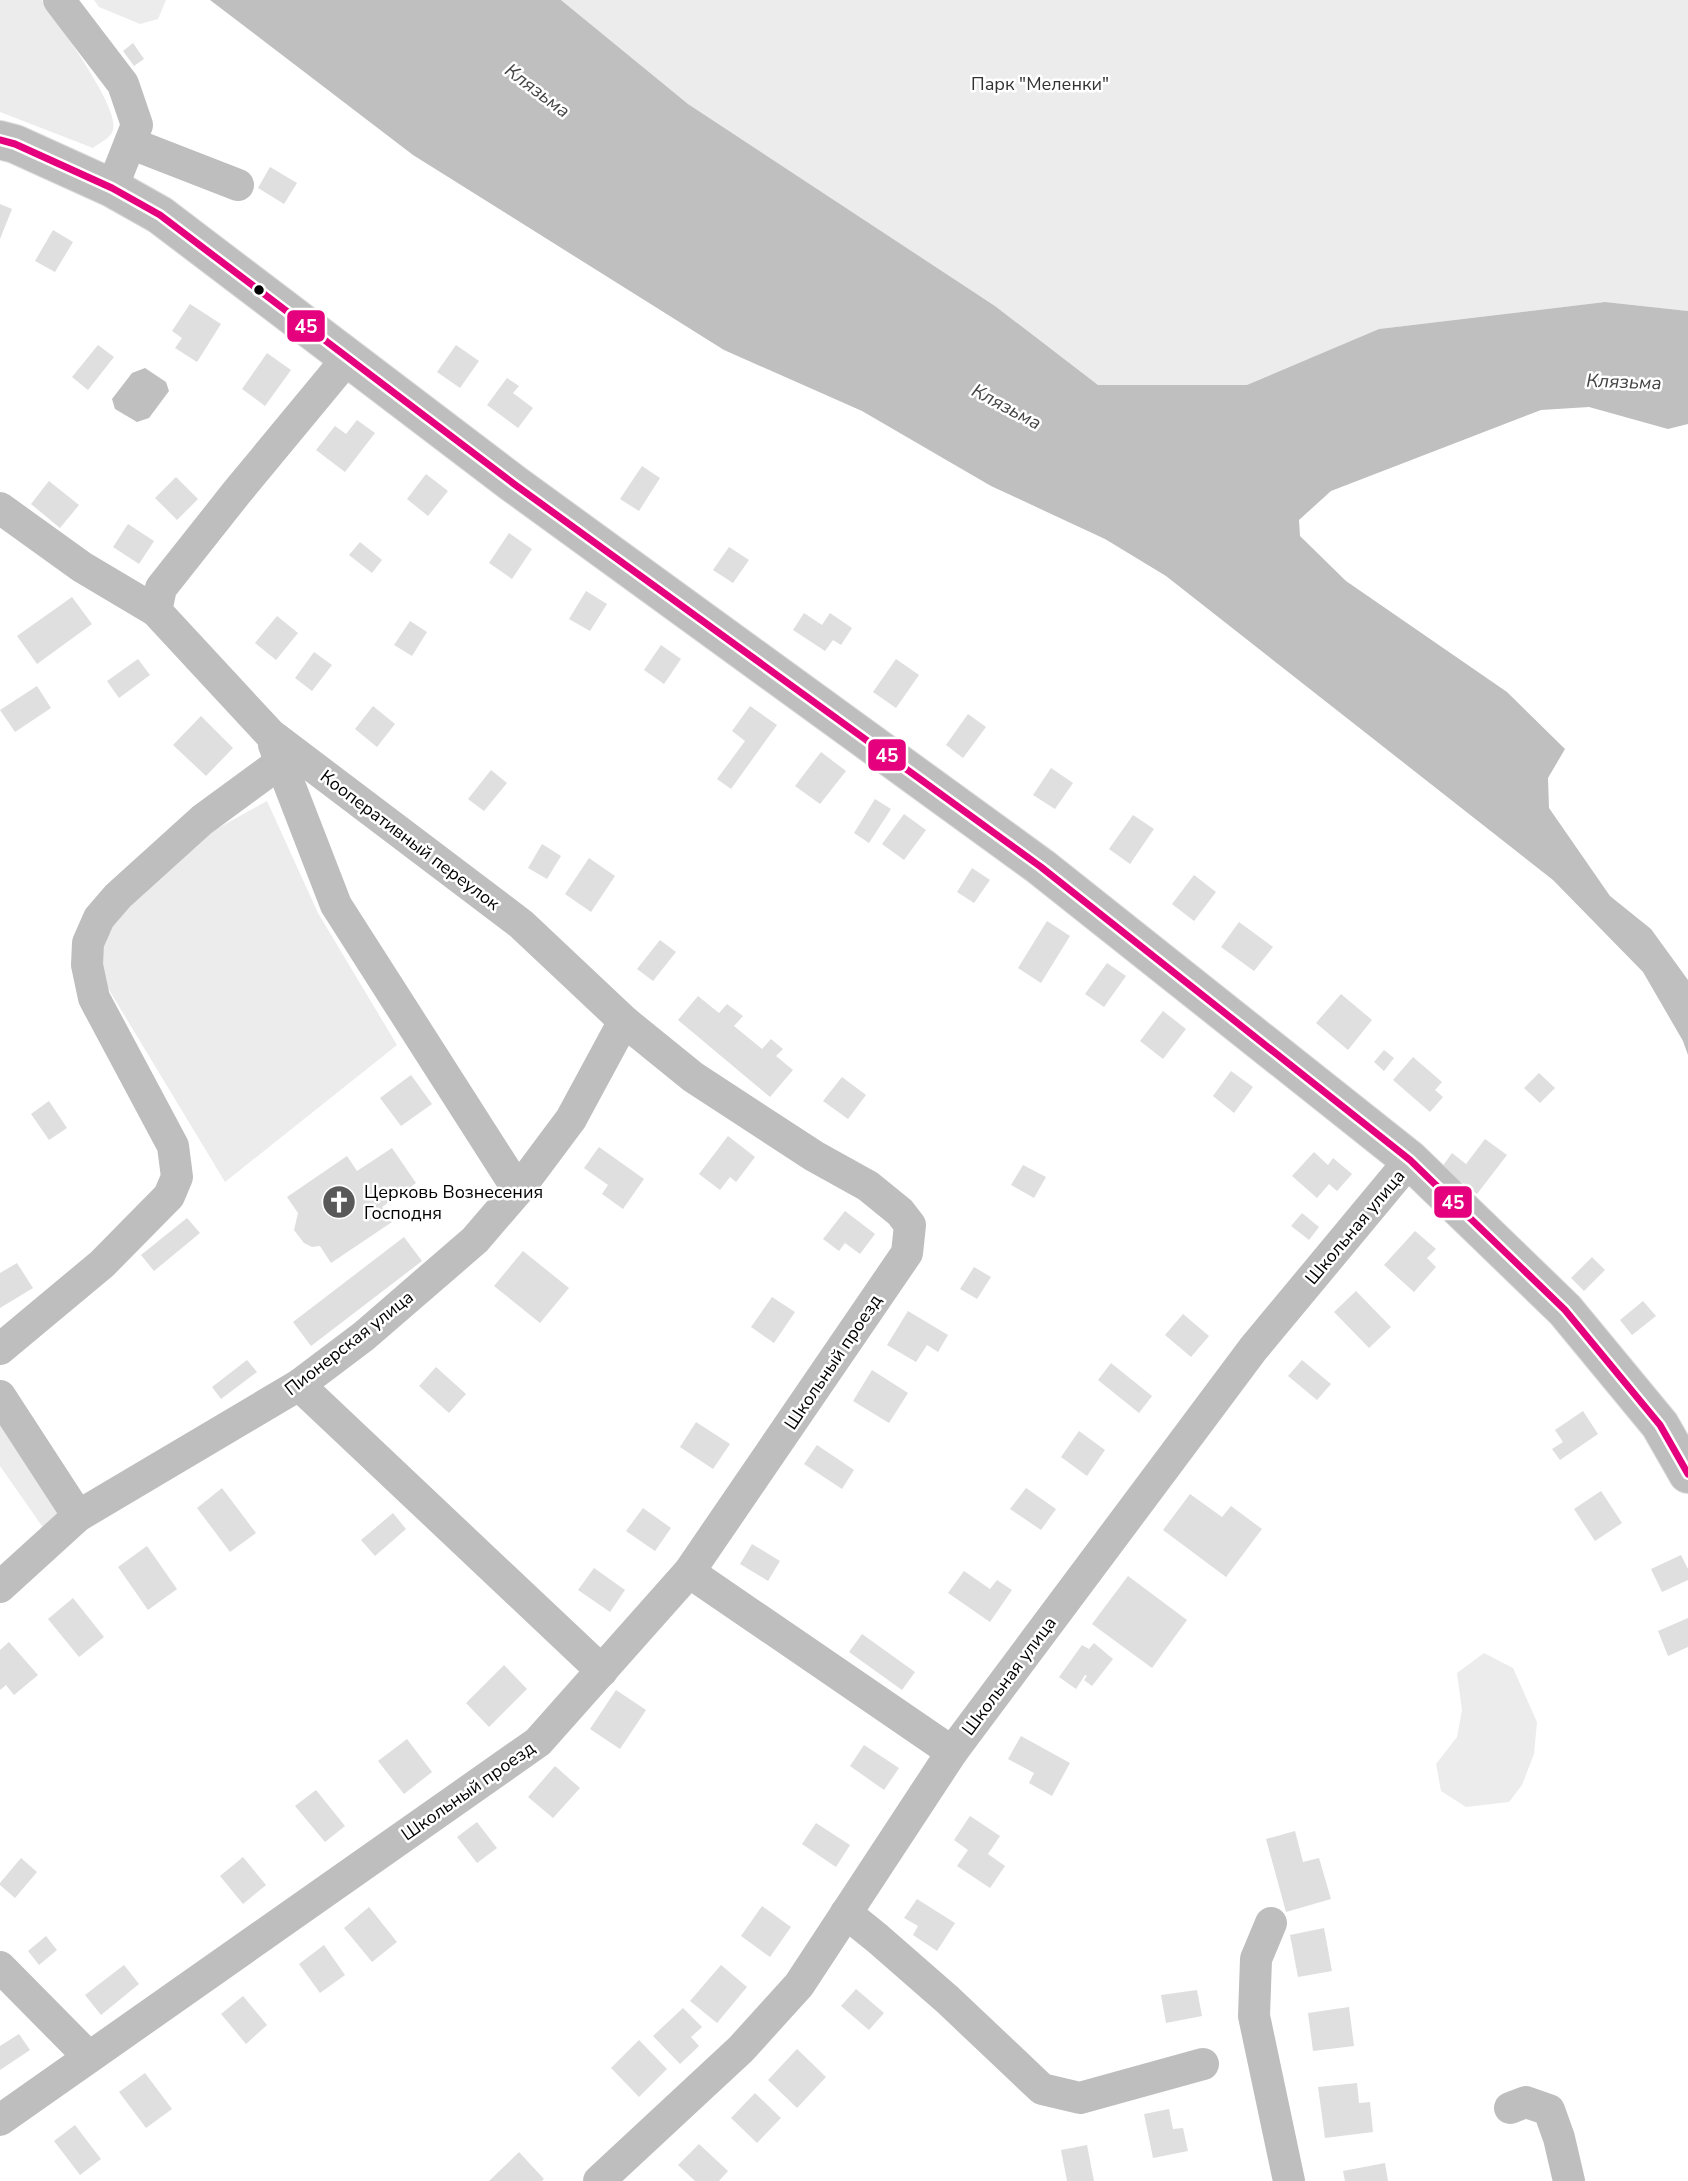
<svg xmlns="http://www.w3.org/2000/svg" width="1688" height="2181" viewBox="0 0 1688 2181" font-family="'Nunito Sans',sans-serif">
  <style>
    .green { fill: #ececec }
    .water { fill: #bfbfbf }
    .building { fill: #dfdfdf }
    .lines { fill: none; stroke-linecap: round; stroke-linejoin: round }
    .major-casing { stroke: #dbdbdb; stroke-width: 40 }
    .minor { stroke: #bebebe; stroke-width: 32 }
    .major { stroke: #bebebe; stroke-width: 38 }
    .bus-1-casing { stroke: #fff; stroke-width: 12 }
    .bus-1 { stroke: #e5007d; stroke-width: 7 }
    .bus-dot { fill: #000; stroke: #fff; stroke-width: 2.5 }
    .labels { text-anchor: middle; stroke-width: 5; stroke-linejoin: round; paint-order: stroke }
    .park-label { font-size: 18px; fill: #333; stroke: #fff }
    .street-label { font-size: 18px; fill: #000; stroke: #fff }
    .poi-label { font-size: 18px; fill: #000; stroke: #fff; text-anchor: start }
    .water-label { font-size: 19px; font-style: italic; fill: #444; stroke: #fff }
    .line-badge { stroke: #fff; stroke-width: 2.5 }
    .badge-label { font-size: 19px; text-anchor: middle; font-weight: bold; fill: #fff }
  </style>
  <rect width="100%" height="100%" fill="#fff"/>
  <g class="green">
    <path d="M0 0H42C56 21 121 109 113 130 111 138 99 143 93 148L0 112Z"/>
    <path d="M94 0H166L158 19 140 24 99 7Z"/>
    <path d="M561 0H1688V311L1605 302 1379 329 1247 386 1098 385 995 306 688 104Z"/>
    <path d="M267 801 318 913 397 1045 225 1182 94 965V946L121 912 213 831Z"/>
    <path d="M0 1421 64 1515 44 1529 0 1466Z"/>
    <path d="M1484 1653 1513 1668 1537 1722 1534 1754 1522 1785 1509 1802 1466 1807 1441 1791 1436 1764 1457 1737 1462 1710 1457 1673Z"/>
  </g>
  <g class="water">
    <path d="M210 0H561L688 104 995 306 1098 385H1247L1379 329 1605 302 1688 311V424L1668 429 1589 407 1541 410 1331 491 1299 520 1300 536 1346 581 1507 692 1565 749 1548 778 1549 808 1610 896 1651 929 1688 980V1055L1683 1041 1643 972 1553 880 1166 576 1105 539 991 486 862 411 724 350 413 155Z"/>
    <path d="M145 368 166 382 169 391 149 418 137 422 115 409 112 399 132 373Z"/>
  </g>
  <g class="building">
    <path d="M133 43 144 59 134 66 123 51Z"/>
    <path d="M270 167 297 183 284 204 258 188Z"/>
    <path d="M0 204 12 209 0 239Z"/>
    <path d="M53 230 73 242 55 272 35 261Z"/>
    <path d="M190 304 221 324 197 362 175 348 182 338 172 331Z"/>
    <path d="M98 345 114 357 88 390 72 377Z"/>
    <path d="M456 345 479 361 460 388 437 372Z"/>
    <path d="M267 353 291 370 265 406 242 389Z"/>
    <path d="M507 378 519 386 513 393 533 408 518 428 487 405Z"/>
    <path d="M357 420 375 433 345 472 316 450 335 426 346 434Z"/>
    <path d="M642 466 660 478 639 511 620 499Z"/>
    <path d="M426 474 448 491 428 516 407 499Z"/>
    <path d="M176 477 198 499 177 520 155 498Z"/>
    <path d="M49 481 79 505 60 528 31 504Z"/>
    <path d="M128 524 154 541 139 564 113 547Z"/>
    <path d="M509 533 532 549 512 579 489 563Z"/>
    <path d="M360 542 382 560 372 573 349 555Z"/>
    <path d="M729 547 749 560 733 583 713 570Z"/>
    <path d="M586 591 607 604 590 631 569 619Z"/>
    <path d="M72 597 92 624 37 664 17 636Z"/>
    <path d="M804 613 822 625 830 613 852 628 841 645 833 640 825 651 793 630Z"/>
    <path d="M277 616 298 633 276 660 255 643Z"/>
    <path d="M410 621 427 632 412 656 394 645Z"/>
    <path d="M661 645 681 659 664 684 644 670Z"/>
    <path d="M314 652 332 665 312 691 295 678Z"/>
    <path d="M138 659 150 675 119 698 107 681Z"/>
    <path d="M896 659 919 675 896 708 873 692Z"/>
    <path d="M37 686 51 708 15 732 0 710Z"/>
    <path d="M373 706 395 724 377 747 355 729Z"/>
    <path d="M750 706 777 725 731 789 717 779 745 741 732 731Z"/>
    <path d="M968 714 986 727 963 758 946 745Z"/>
    <path d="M201 716 233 748 206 776 173 745Z"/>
    <path d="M821 752 846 771 820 804 795 786Z"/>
    <path d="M1051 768 1073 783 1055 809 1033 795Z"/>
    <path d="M491 770 507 783 484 811 468 799Z"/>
    <path d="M875 799 891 809 869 843 854 833Z"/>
    <path d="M904 814 926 830 904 860 882 844Z"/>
    <path d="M1133 815 1154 829 1130 864 1109 849Z"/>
    <path d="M542 844 561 856 547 879 528 868Z"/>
    <path d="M589 858 615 876 591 912 565 894Z"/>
    <path d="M972 868 990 880 974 903 957 892Z"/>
    <path d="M1194 875 1216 892 1194 921 1172 904Z"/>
    <path d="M1047 921 1070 936 1041 983 1018 968Z"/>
    <path d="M1239 922 1273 947 1254 971 1221 947Z"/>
    <path d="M660 940 676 952 653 981 637 969Z"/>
    <path d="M1107 963 1126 976 1104 1007 1085 994Z"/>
    <path d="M1341 994 1372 1020 1348 1050 1316 1023Z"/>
    <path d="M698 996 719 1013 727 1004 743 1016 734 1026 762 1049 771 1039 783 1049 776 1056 793 1070 770 1097 678 1020Z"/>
    <path d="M1163 1011 1186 1029 1163 1059 1140 1041Z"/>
    <path d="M1384 1050 1394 1058 1384 1071 1374 1062Z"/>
    <path d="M1413 1057 1442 1082 1435 1090 1443 1097 1430 1112 1393 1080Z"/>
    <path d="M1231 1071 1253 1087 1234 1113 1213 1096Z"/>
    <path d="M1539 1073 1555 1088 1540 1103 1524 1088Z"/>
    <path d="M411 1075 432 1104 401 1126 380 1098Z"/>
    <path d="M842 1077 866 1095 848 1119 823 1101Z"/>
    <path d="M49 1101 67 1128 49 1140 31 1114Z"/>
    <path d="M728 1136 755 1157 736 1182 730 1177 720 1190 699 1174Z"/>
    <path d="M1485 1139 1507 1155 1477 1194 1442 1167 1452 1153 1466 1164Z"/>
    <path d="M599 1147 644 1179 623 1209 602 1194 608 1185 584 1168Z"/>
    <path d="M392 1148 416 1183 382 1207 392 1222 331 1263 320 1246 312 1247 304 1243 294 1230 298 1213 287 1197 347 1156 357 1171Z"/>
    <path d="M1314 1152 1328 1165 1333 1158 1352 1174 1337 1191 1329 1184 1317 1198 1292 1176Z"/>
    <path d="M1023 1165 1046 1177 1034 1198 1011 1185Z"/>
    <path d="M845 1211 875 1234 860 1254 845 1243 839 1251 823 1239Z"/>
    <path d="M1302 1213 1319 1227 1309 1240 1291 1226Z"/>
    <path d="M187 1218 200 1233 154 1271 141 1255Z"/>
    <path d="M1415 1231 1436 1249 1427 1258 1436 1267 1414 1292 1384 1265Z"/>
    <path d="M404 1237 422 1261 311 1346 293 1322Z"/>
    <path d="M523 1251 569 1288 540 1323 494 1286Z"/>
    <path d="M1592 1257 1605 1270 1584 1291 1571 1278Z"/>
    <path d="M17 1263 33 1288 0 1308V1273Z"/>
    <path d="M974 1267 991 1277 977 1299 960 1289Z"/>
    <path d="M1356 1291 1391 1327 1369 1348 1334 1312Z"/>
    <path d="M772 1297 795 1312 774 1343 751 1327Z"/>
    <path d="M1643 1301 1656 1316 1632 1335 1620 1320Z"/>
    <path d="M908 1311 948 1335 938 1352 927 1345 916 1362 887 1345Z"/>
    <path d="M1183 1314 1209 1336 1191 1357 1165 1335Z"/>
    <path d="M247 1360 257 1372 221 1399 212 1387Z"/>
    <path d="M1302 1360 1331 1384 1317 1400 1288 1376Z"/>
    <path d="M1111 1363 1152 1396 1139 1413 1098 1380Z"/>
    <path d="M436 1367 466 1394 449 1413 419 1386Z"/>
    <path d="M872 1370 908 1393 889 1423 853 1401Z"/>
    <path d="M1583 1411 1598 1434 1560 1460 1552 1449 1563 1442 1555 1430Z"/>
    <path d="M696 1422 730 1444 713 1469 680 1447Z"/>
    <path d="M1079 1431 1105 1450 1087 1476 1061 1457Z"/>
    <path d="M817 1445 854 1470 842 1489 804 1464Z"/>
    <path d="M222 1488 256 1533 230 1552 197 1508Z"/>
    <path d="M1026 1488 1056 1509 1041 1530 1010 1509Z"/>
    <path d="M1601 1491 1622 1523 1595 1541 1574 1509Z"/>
    <path d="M1190 1494 1222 1517 1231 1506 1262 1529 1226 1577 1163 1530Z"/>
    <path d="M643 1508 671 1528 655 1551 626 1531Z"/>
    <path d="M393 1513 406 1529 375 1556 361 1540Z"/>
    <path d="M752 1544 780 1561 768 1581 740 1564Z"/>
    <path d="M147 1546 177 1589 148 1610 118 1567Z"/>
    <path d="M1681 1555 1688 1569V1580L1662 1592 1651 1569Z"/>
    <path d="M594 1568 625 1590 610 1612 578 1590Z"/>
    <path d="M964 1571 990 1589 997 1580 1012 1590 990 1622 948 1593Z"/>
    <path d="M1128 1576 1187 1620 1152 1668 1092 1624Z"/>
    <path d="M73 1598 104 1637 79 1657 48 1619Z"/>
    <path d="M1688 1618V1647L1668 1656 1658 1631Z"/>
    <path d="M862 1634 915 1672 902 1690 849 1652Z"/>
    <path d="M9 1642 38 1675 14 1695 6 1685 0 1690V1650Z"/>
    <path d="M1094 1643 1113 1659 1092 1686 1084 1680 1087 1676 1085 1675 1076 1689 1059 1677 1082 1645 1089 1649Z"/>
    <path d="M504 1665 527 1689 489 1727 466 1703Z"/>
    <path d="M616 1690 646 1710 620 1749 590 1729Z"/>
    <path d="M1021 1736 1070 1763 1052 1796 1029 1783 1034 1773 1008 1759Z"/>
    <path d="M407 1739 432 1772 404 1794 378 1761Z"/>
    <path d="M864 1745 899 1768 884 1790 850 1766Z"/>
    <path d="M555 1766 580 1788 553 1818 528 1797Z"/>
    <path d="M316 1790 345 1826 325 1842 295 1806Z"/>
    <path d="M970 1816 1000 1836 988 1854 1005 1866 990 1888 957 1866 968 1850 954 1840Z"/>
    <path d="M477 1822 497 1848 477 1863 457 1837Z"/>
    <path d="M816 1823 850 1845 836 1867 802 1844Z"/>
    <path d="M1295 1831 1303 1862 1319 1858 1331 1899 1286 1912 1266 1839Z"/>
    <path d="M243 1857 266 1885 243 1904 220 1876Z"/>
    <path d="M21 1858 37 1872 15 1898 0 1885V1883Z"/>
    <path d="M917 1899 955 1923 937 1951 913 1935 918 1926 904 1918Z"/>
    <path d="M762 1906 791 1927 770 1957 741 1936Z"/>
    <path d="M369 1907 397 1942 372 1962 344 1928Z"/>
    <path d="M1324 1928 1332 1971 1298 1977 1290 1935Z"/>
    <path d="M46 1936 57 1950 39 1965 28 1951Z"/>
    <path d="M324 1945 345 1975 320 1993 299 1964Z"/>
    <path d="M124 1965 139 1984 101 2015 85 1995Z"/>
    <path d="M721 1965 747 1987 717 2023 690 2001Z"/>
    <path d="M856 1989 884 2013 869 2030 841 2006Z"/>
    <path d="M1197 1990 1202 2016 1166 2023 1161 1995Z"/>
    <path d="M243 1996 267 2025 246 2044 221 2014Z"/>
    <path d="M1349 2007 1354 2046 1313 2051 1308 2013Z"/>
    <path d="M683 2008 702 2027 691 2037 699 2046 680 2064 653 2036Z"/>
    <path d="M19 2034 30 2050 0 2070V2046Z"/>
    <path d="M639 2040 667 2069 639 2097 611 2068Z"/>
    <path d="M797 2049 826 2077 797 2108 768 2080Z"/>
    <path d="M145 2073 172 2109 146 2128 119 2092Z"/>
    <path d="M1357 2083 1359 2103 1370 2102 1373 2132 1325 2138 1318 2087Z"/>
    <path d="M755 2093 781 2118 757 2143 731 2118Z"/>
    <path d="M1169 2109 1173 2129 1183 2128 1188 2151 1153 2158 1144 2114Z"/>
    <path d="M75 2125 101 2159 80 2175 54 2141Z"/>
    <path d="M699 2144 728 2171 719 2181H695L678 2165Z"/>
    <path d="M1087 2145 1094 2181H1067L1061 2150Z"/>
    <path d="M519 2152 544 2179 542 2181H489Z"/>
    <path d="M1385 2163 1388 2181H1345L1343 2171Z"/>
  </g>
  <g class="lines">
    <g class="major-casing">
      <path id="major" d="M0 140 15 144 112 188 160 215 514 484 1041 867 1410 1160 1565 1310 1660 1425 1688 1474"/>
    </g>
    <g class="minor">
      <path d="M59 0 123 84 137 125 112 188"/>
      <path d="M130 143 238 185"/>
      <path d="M0 508 82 567 156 611"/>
      <path d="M274 745 336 905 518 1190"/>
      <path d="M0 1349 102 1264 169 1196 177 1177 173 1146 94 998 87 965 88 943 99 918 118 896 202 820 281 762"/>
      <path d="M299 1385 602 1671"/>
      <path d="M0 1396 78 1516"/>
      <path d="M689 1572 952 1752"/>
      <path d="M0 1587 78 1516 299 1385 364 1336 475 1240 518 1190 571 1119 624 1021"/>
      <path d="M846 1913 877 1938 948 2000 1042 2089 1080 2098 1203 2064"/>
      <path d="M1271 1923 1256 1959 1254 2016 1289 2181"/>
      <path d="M0 1967 89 2057"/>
      <path d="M1510 2108 1526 2102 1549 2110 1559 2138 1569 2181"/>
      <path d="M0 2120 538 1742 689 1572 907 1253 910 1225 900 1212 868 1186 814 1156 693 1077 624 1021 521 924 270 734 156 611 161 588 237 492 347 359"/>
      <path d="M599 2181 741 2049 799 1985 952 1752 1253 1349 1410 1160"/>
    </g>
    <use href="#major" class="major"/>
    <g class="bus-1-casing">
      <path id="bus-1" d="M0 140 15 144 112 188 160 215 514 484 1041 867 1410 1160 1565 1310 1660 1425 1688 1474"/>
    </g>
    <use href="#bus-1" class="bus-1"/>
  </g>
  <defs>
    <g id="church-disc" transform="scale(1.75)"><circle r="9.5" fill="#595959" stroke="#fff"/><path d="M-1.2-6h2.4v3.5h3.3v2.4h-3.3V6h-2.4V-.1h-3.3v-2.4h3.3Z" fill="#fff"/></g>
  </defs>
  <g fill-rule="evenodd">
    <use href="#church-disc" x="339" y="1202"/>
  </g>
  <circle class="bus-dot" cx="259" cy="290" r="6"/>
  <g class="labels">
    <g class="park-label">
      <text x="1040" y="90">Парк "Меленки"</text>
    </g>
    <g class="street-label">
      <text transform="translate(410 840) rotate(37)" y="6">Кооперативный переулок</text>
      <text transform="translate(1355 1227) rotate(-50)" y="6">Школьная улица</text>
      <text transform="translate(349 1343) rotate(-38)" y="6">Пионерская улица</text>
      <text transform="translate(833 1362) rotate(-56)" y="6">Школьный проезд</text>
      <text transform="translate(1009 1676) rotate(-53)" y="6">Школьная улица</text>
      <text transform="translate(468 1791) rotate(-35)" y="6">Школьный проезд</text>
    </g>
    <g class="poi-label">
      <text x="364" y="1198">Церковь Вознесения<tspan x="364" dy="21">Господня</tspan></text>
    </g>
    <g class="water-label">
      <text transform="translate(538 90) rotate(37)" y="7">Клязьма</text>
      <text transform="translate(1624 381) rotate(2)" y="7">Клязьма</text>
      <text transform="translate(1007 406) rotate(28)" y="7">Клязьма</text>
    </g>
  </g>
  <g class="line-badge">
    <rect x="286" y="309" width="40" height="34" rx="7" fill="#e5007d"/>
    <rect x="867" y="738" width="40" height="34" rx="7" fill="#e5007d"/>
    <rect x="1433" y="1185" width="40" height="34" rx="7" fill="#e5007d"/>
  </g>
  <g class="badge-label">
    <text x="306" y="333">45</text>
    <text x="887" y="762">45</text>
    <text x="1453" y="1209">45</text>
  </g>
</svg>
